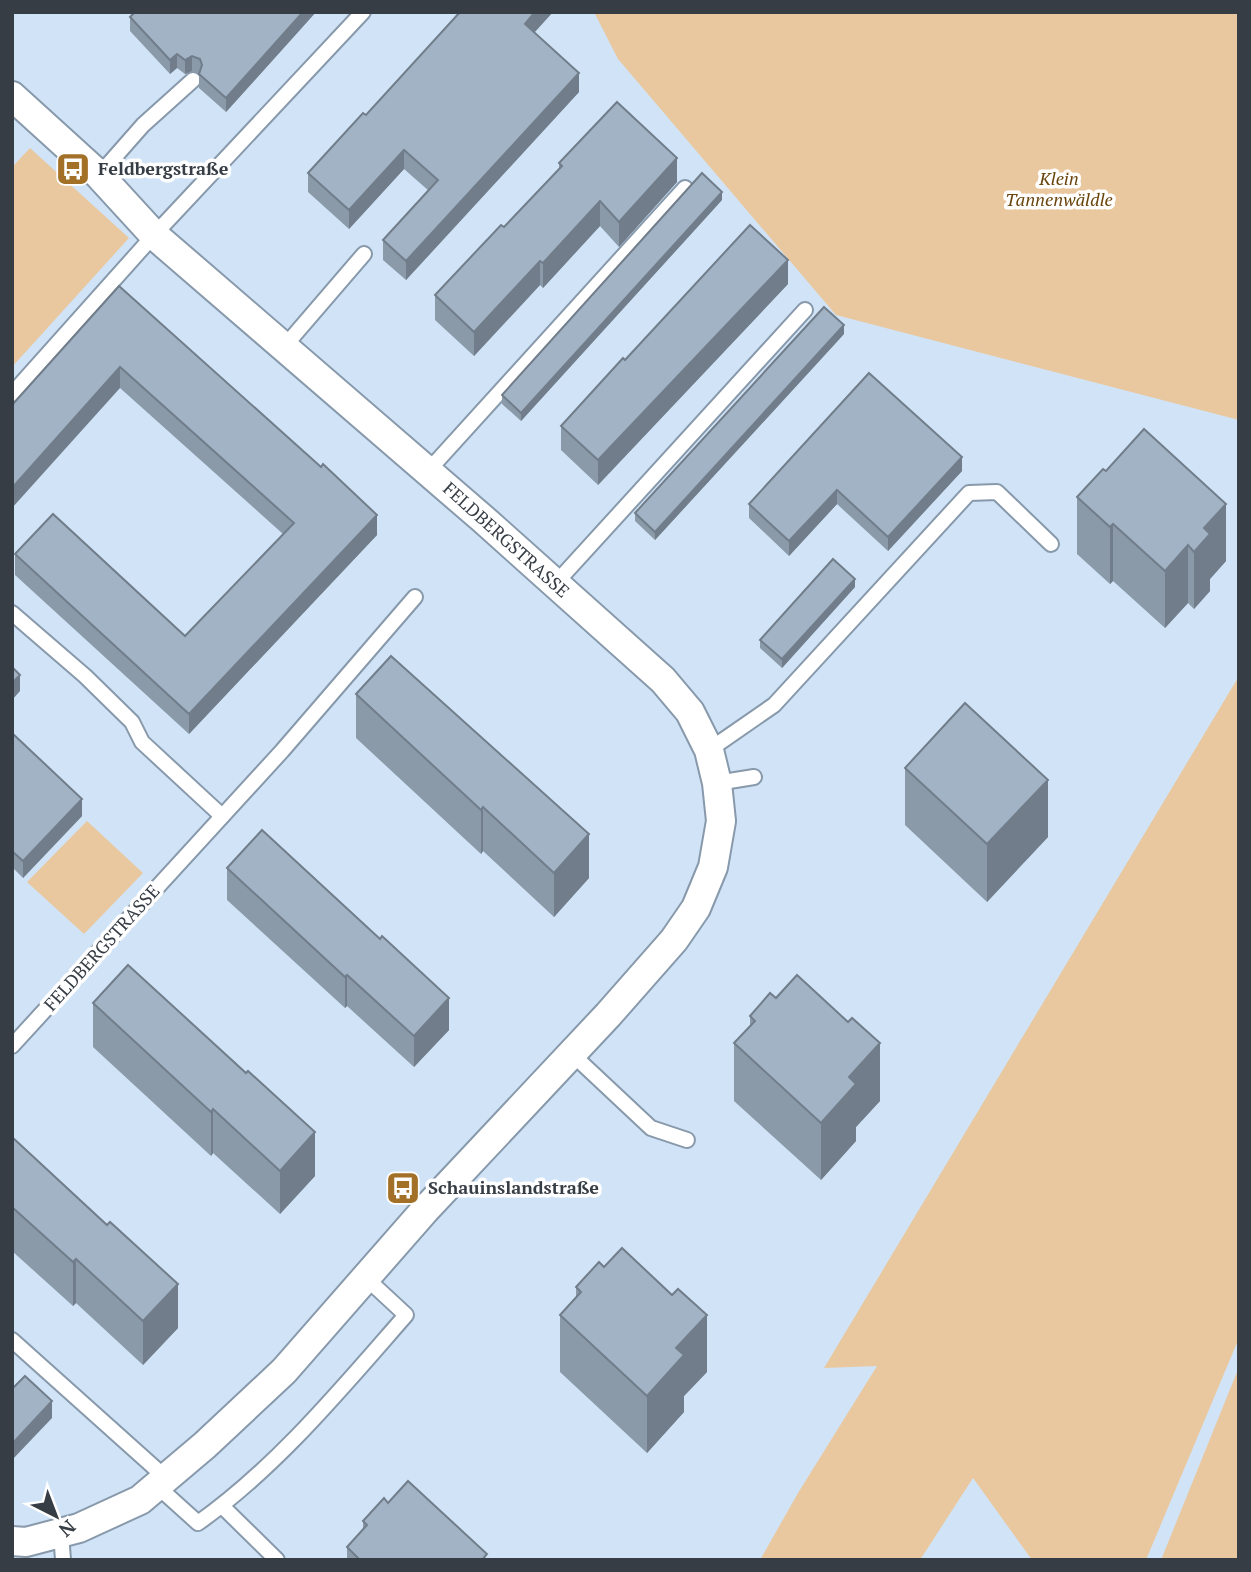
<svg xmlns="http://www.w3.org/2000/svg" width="1251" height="1572" viewBox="0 0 1251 1572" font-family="'PT Serif',serif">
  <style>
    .green { fill: #e9c8a0 }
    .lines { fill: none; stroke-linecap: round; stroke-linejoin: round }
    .lane-casing { stroke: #8799aa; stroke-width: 18 }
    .street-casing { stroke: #8799aa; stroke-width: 32 }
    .lane { stroke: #fff; stroke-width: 14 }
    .street { stroke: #fff; stroke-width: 28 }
    .wall { fill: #8a9aa9 }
    .shaded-wall { fill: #717d8a }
    .building { fill: #a1b3c5; stroke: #717d8a; stroke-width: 2 }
    .labels { text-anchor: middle; stroke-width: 7; stroke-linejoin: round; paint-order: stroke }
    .poi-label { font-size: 18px; font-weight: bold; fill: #363d44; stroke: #fff; text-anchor: start }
    .park-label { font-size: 18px; font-style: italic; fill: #69450c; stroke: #fff }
    .street-label { font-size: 18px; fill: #363d44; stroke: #fff }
  </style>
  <rect width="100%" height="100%" fill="#d1e4f7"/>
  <g class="green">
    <path d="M594 12H1239V420L836 315 618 59Z"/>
    <path d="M30 148 129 238 12 367V167Z"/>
    <path d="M1239 676V1338L1146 1560H1032L973 1478 920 1560H760L798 1493 877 1366 824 1368Z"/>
    <path d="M87 821 143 873 84 934 27 882Z"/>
    <path d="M1239 1367V1560H1161Z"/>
  </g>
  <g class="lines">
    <g class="lane-casing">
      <g id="lane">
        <path d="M99 175 143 125 193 80"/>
        <path d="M284 347 364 254"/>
        <path d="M12 394 154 235 363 12"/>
        <path d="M428 471 685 188"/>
        <path d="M555 584 805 310"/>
        <path d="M12 613 85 676 132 722 142 742 222 816"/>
        <path d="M709 750 774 705 969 493 997 492 1051 544"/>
        <path d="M717 783 754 777"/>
        <path d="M12 1046 282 751 415 597"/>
        <path d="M571 1053 651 1128 687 1140"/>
        <path d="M12 1340 166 1478"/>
        <path d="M157 1486 198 1523C277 1467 342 1388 406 1315L365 1277"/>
        <path d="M222 1506 277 1560"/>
        <path d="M61 1533 63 1560"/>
      </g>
    </g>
    <g class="street-casing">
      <path id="street" d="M12 96 99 175 154 235 483 519 663 680 690 712 709 750 717 783 721 821 713 867 696 908 674 940 608 1015 425 1210 284 1371 205 1445 140 1500 79 1528 26 1542 12 1541"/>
    </g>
    <use href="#lane" class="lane"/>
    <use href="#street" class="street"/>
  </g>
  <g class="wall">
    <path d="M316 12 226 112 199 88V73L192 71 185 74 177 68 170 74 130 31V17Z"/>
    <path d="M460 12H553L534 32 579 92 406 280 383 260V240L429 191 404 169 349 229 308 192V173L366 115Z"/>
    <path d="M559 163 677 182 619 247 600 226 543 288 540 285 474 356 435 320V295L504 227 559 169Z"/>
    <path d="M722 200 521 421 502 404V395Z"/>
    <path d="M788 284 598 485 561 450V426L625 360Z"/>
    <path d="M119 286 377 535 189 734 15 575V554L185 636 283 534 120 388Z"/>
    <path d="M844 334 655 540 635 521V513Z"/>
    <path d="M962 471 888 551 837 504 789 556 749 518V504Z"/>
    <path d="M1077 497 1226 561 1210 579V591L1194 609 1188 603 1165 628 1113 581 1110 584 1077 554Z"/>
    <path d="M855 587 782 668 760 648V640Z"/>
    <path d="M356 694 589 878 554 917 483 851 481 854 356 738Z"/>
    <path d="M12 733 82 816 23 878 12 867Z"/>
    <path d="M905 768 1048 837 987 902 905 825Z"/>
    <path d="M227 868 449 1030 414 1067 347 1006 345 1008 227 900Z"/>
    <path d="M93 1003 315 1176 280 1214 213 1153 211 1156 93 1047Z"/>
    <path d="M750 1016 880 1101 856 1127V1141L821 1180 734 1101V1043L750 1027Z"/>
    <path d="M12 1137 178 1328 143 1365 76 1303 73 1306 12 1251Z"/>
    <path d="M576 1287 707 1372 684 1396V1412L647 1453 560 1372V1315L576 1297Z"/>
    <path d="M388 1503 487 1560H347V1547L363 1529V1521Z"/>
  </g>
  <g class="shaded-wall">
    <path d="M303 12H316L226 112V98Z"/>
    <path d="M535 12H553L525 43V24Z"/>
    <path d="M177 54V68L170 74V60Z"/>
    <path d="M192 56V71L185 74V60Z"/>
    <path d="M579 73V92L406 280V261Z"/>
    <path d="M404 150V169L349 229V210Z"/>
    <path d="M677 158V182L619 247V222Z"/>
    <path d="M722 192V200L521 421V413Z"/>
    <path d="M600 201V226L543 288V263Z"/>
    <path d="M788 260V284L598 485V460Z"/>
    <path d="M540 261V285L474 356V332Z"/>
    <path d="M844 325V334L655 540V532Z"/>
    <path d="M120 367V388L12 508V488Z"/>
    <path d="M962 457V471L888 551V537Z"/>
    <path d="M837 490V504L789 556V541Z"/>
    <path d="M1226 504V561L1210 579V591L1194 609V552L1204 528Z"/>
    <path d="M377 515V535L189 734V714Z"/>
    <path d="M1113 524V581L1110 584V527Z"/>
    <path d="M1188 545V603L1165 628V571Z"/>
    <path d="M855 579V587L782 668V659Z"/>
    <path d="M20 675V691L12 700V683Z"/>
    <path d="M1048 780V837L987 902V844Z"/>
    <path d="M82 799V816L23 878V861Z"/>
    <path d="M483 807V851L481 854V810Z"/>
    <path d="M589 834V878L554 917V873Z"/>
    <path d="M347 975V1006L345 1008V977Z"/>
    <path d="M449 998V1030L414 1067V1036Z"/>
    <path d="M880 1043V1101L856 1127V1141L821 1180V1123L849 1077Z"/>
    <path d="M213 1109V1153L211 1156V1112Z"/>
    <path d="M315 1132V1176L280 1214V1171Z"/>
    <path d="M76 1259V1303L73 1306V1262Z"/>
    <path d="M178 1284V1328L143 1365V1321Z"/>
    <path d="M707 1315V1372L684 1396V1412L647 1453V1396L676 1348Z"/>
    <path d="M52 1401V1418L12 1460V1444Z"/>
  </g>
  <g class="building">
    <path d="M135 12H303L226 98 199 74 202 65 200 59 192 56 185 60 177 54 170 60 130 17Z"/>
    <path d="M460 12H535L525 24 579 73 406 261 383 240 438 180 404 150 349 210 308 173 363 113 366 115Z"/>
    <path d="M617 102 677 158 619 222 600 201 543 263 540 261 474 332 435 295 501 225 504 227 562 166 559 163Z"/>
    <path d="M702 173 722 192 521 413 502 395Z"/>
    <path d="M750 225 788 260 598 460 561 426 623 358 625 360Z"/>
    <path d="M119 286 321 467 323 464 377 515 189 714 15 554 53 514 185 636 294 523 120 367 12 488V405Z"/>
    <path d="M824 307 844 325 655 532 635 513Z"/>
    <path d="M869 373 962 457 888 537 837 490 789 541 749 504Z"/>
    <path d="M1144 429 1226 504 1204 528 1210 534 1194 552 1188 545 1165 571 1113 524 1110 527 1077 497 1103 469 1106 471Z"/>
    <path d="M833 559 855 579 782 659 760 640Z"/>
    <path d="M391 656 589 834 554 873 483 807 481 810 356 694Z"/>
    <path d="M12 667 20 675 12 683Z"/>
    <path d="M965 703 1048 780 987 844 905 768Z"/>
    <path d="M12 733 82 799 23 861 12 851Z"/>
    <path d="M262 830 380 939 382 936 449 998 414 1036 347 975 345 977 227 868Z"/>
    <path d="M128 965 246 1073 248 1071 315 1132 280 1171 213 1109 211 1112 93 1003Z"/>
    <path d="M797 975 848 1022 852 1018 880 1043 849 1077 856 1084 821 1123 734 1043 755 1021 750 1016 770 993 776 998Z"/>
    <path d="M12 1137 107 1225 110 1222 178 1284 143 1321 76 1259 73 1262 12 1207Z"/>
    <path d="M622 1248 672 1295 678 1289 707 1315 676 1348 684 1355 647 1396 560 1315 581 1292 576 1287 599 1262 604 1267Z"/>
    <path d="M25 1376 52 1401 12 1444V1389Z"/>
    <path d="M408 1481 487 1554 482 1560H360L347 1547 367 1525 363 1521 384 1498 388 1503Z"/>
  </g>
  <defs>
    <g id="bus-square" transform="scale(1.75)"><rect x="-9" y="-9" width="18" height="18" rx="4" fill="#a37027" stroke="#fff"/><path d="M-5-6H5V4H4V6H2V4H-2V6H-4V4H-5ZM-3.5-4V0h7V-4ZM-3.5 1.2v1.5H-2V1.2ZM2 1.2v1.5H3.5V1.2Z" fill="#fff"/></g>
  </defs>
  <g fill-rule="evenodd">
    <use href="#bus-square" x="73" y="169"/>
    <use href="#bus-square" x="403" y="1188"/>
  </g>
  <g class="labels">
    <g class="poi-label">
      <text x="98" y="175">Feldbergstraße</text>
      <text x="428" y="1194">Schauinslandstraße</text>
    </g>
    <g class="park-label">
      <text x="1059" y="185">Klein<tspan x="1059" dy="21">Tannenwäldle</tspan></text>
    </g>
    <g class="street-label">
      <text transform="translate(506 540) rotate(42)" y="6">FELDBERGSTRASSE</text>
      <text transform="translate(102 948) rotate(-48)" y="6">FELDBERGSTRASSE</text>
    </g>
  </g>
  <rect width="1251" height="1572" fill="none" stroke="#363d44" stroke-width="28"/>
  <g transform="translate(56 1516) rotate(138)" stroke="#ffffff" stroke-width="5" paint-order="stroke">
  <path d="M0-5L12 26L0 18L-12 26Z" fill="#363d44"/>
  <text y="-10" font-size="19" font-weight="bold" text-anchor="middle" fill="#363d44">N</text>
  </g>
</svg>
